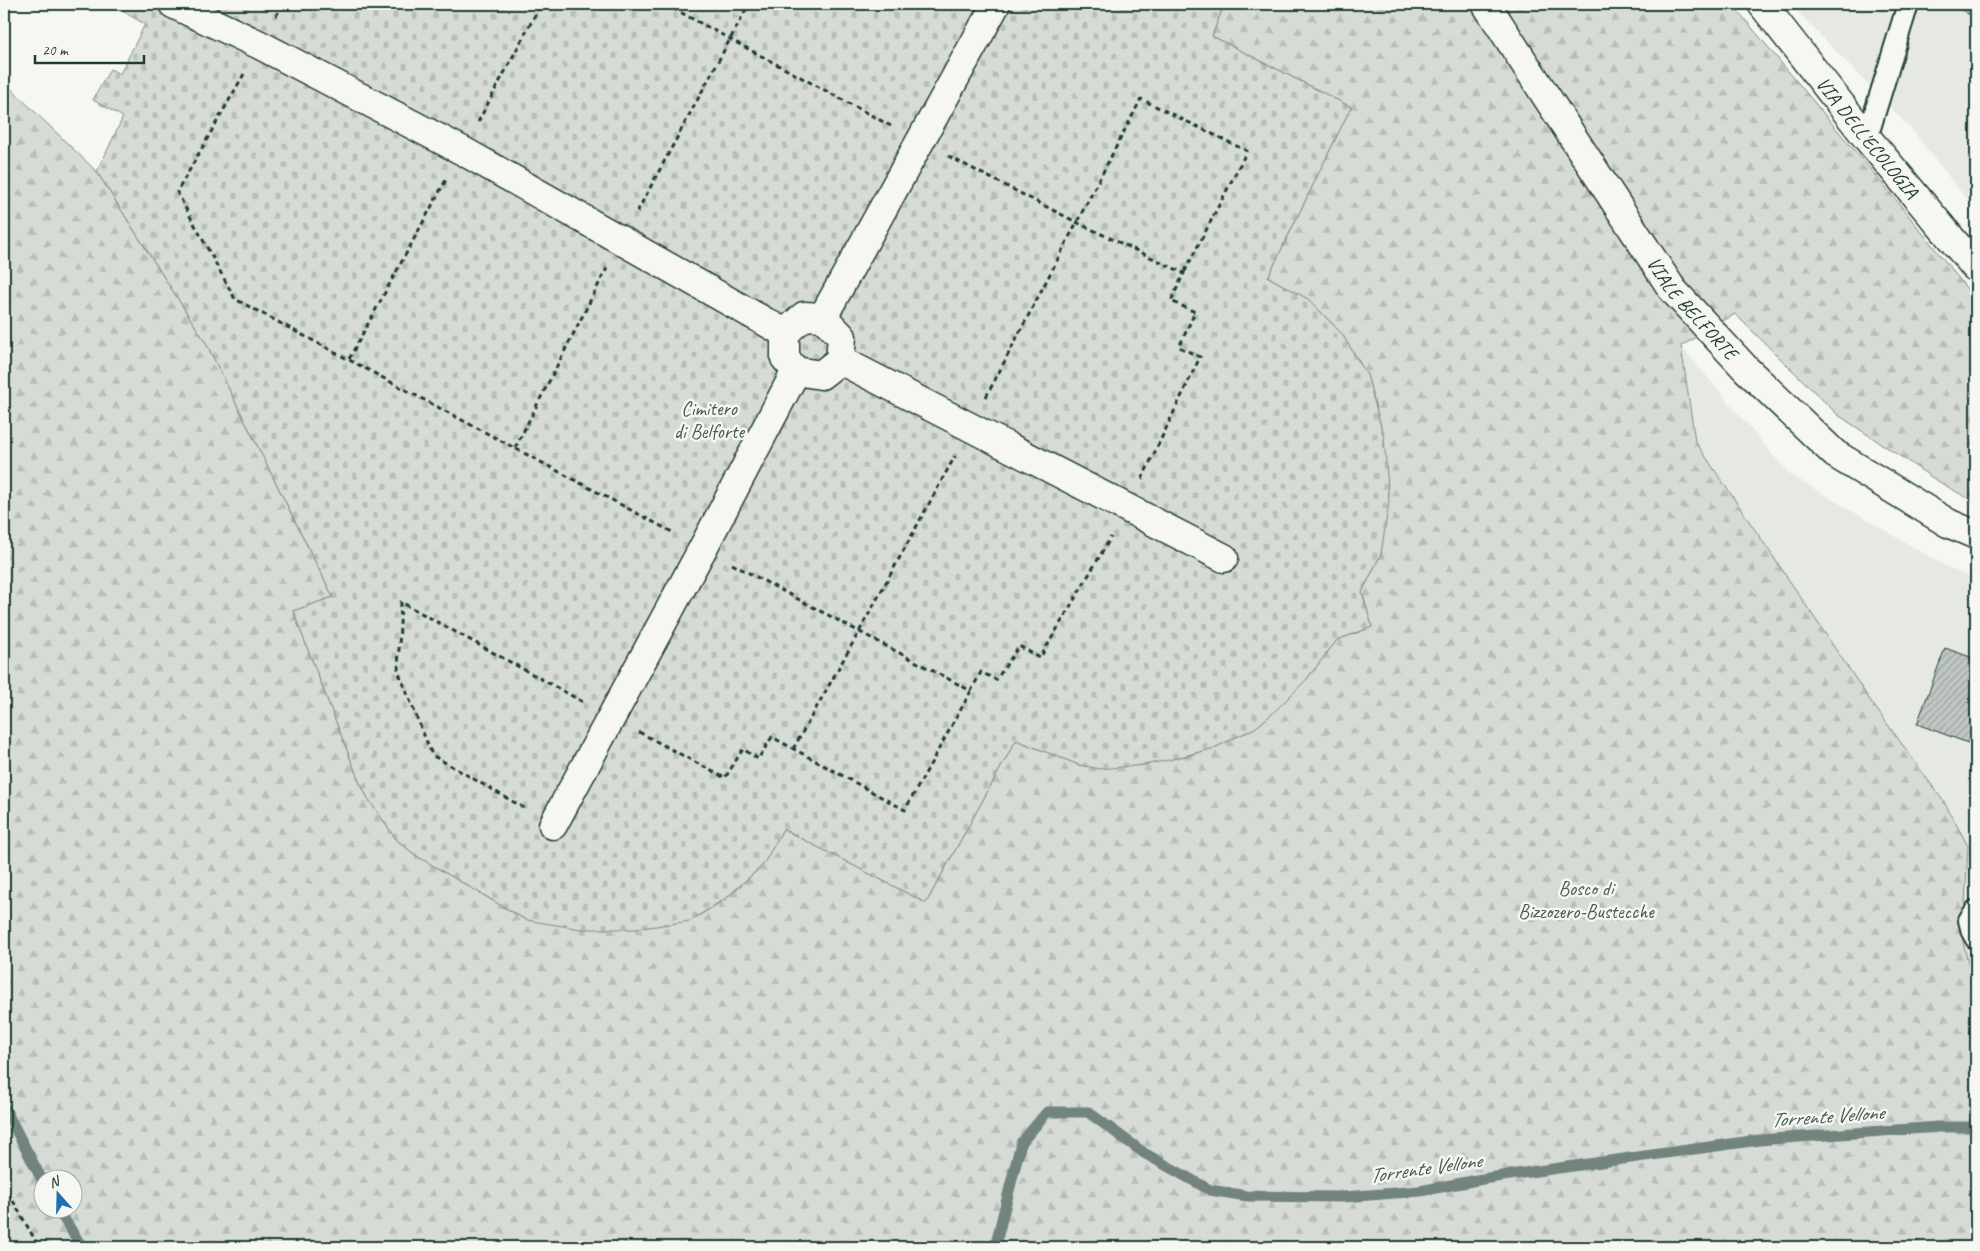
<svg xmlns="http://www.w3.org/2000/svg" width="1980" height="1251" viewBox="0 0 1980 1251" font-family="Caveat,sans-serif">
  <style>
    .built { fill: #e6e8e4 }
    .forest { fill: url(#forest-firs); stroke: #7a8c85; fill-rule: evenodd }
    .cemetery { fill: url(#cemetery-stones); stroke: #7a8c85 }
    .lines { fill: none; stroke-linecap: round; stroke-linejoin: round }
    .stream { stroke: #72847d; stroke-width: 11 }
    .building { fill: url(#building-hatch); stroke: #1f3d34 }
    .lane-casing { stroke: #1f3d34; stroke-width: 24 }
    .street-casing { stroke: #1f3d34; stroke-width: 31 }
    .secondary-casing { stroke: #1f3d34; stroke-width: 31 }
    .path { stroke: #1f3d34; stroke-width: 3; stroke-dasharray: 5 4; stroke-linecap: butt }
    .lane { stroke: #f6f6f2; stroke-width: 20 }
    .street { stroke: #f6f6f2; stroke-width: 28 }
    .secondary { stroke: #f6f6f2; stroke-width: 28 }
    .labels { text-anchor: middle; stroke-width: 5; stroke-linejoin: round; paint-order: stroke }
    .street-label { font-size: 20px; fill: #1f3d34; stroke: #f6f6f2 }
    .park-label { font-size: 20px; fill: #445d54; stroke: #f6f6f2 }
    .water-label { font-size: 21px; font-style: italic; fill: #425a52; stroke: #f6f6f2 }
  </style>
  <defs>
    <pattern id="forest-firs" width="22" height="20" patternUnits="userSpaceOnUse" patternTransform="scale(1.25)"><rect width="22" height="20" fill="#d6dbd6"/><path d="M5 1l3.5 6h-7zM16 11l3.5 6h-7z" fill="#b7bdb8"/></pattern>
    <pattern id="cemetery-stones" width="16" height="16" patternUnits="userSpaceOnUse" patternTransform="scale(1.25)"><rect width="16" height="16" fill="#d6dbd6"/><path d="M2 7V4a2 2 0 0 1 4 0v3zM10 15v-3a2 2 0 0 1 4 0v3z" fill="#b7bdb8"/></pattern>
    <pattern id="building-hatch" width="6" height="6" patternUnits="userSpaceOnUse" patternTransform="scale(1.25)"><rect width="6" height="6" fill="#c1c8c3"/><path d="M-1 1l2-2M0 6l6-6M5 7l2-2" fill="none" stroke="#9ca49f"/></pattern>
  </defs>
  <rect width="100%" height="100%" fill="#f6f6f2"/>
  <filter id="ink" filterUnits="userSpaceOnUse"><feTurbulence type="fractalNoise" baseFrequency=".02" numOctaves="2"/><feDisplacementMap in="SourceGraphic" scale="10" xChannelSelector="R" yChannelSelector="G"/><feConvolveMatrix kernelMatrix="1 2 1 2 8 2 1 2 1" color-interpolation-filters="sRGB"/></filter>
  <g filter="url(#ink)">
    <g class="built">
      <path d="M1790 4H1976V211L1912 130Z"/>
      <path d="M1681 346 1789 474 1949 568 1976 579V996L1963 942 1968 846 1944 802 1872 703 1695 441Z"/>
    </g>
    <path class="forest" d="M1224 4H1732L1901 206 1976 300V503L1936 480 1838 415 1735 314 1681 346 1695 441 1872 703 1944 802 1968 846 1963 942 1976 996V1247H4V82L97 172 206 343 333 597 293 611 359 781 369 800 396 839 415 855 526 920 690 921 726 899 763 865 783 829 926 903 1016 740 1079 765H1144L1190 755 1214 748 1255 728 1273 713 1306 680 1337 640 1372 627 1362 592 1381 554 1384 438 1367 375 1342 334 1308 299 1268 277 1351 107 1212 36ZM42 1178H72V1208H42Z"/>
    <path class="cemetery" d="M128 4H1224L1212 36 1351 107 1268 277 1308 299 1342 334 1367 375 1384 438 1389 502 1381 554 1362 592 1372 627 1337 640 1306 680 1273 713 1255 728 1214 748 1169 760 1144 765 1100 769 1079 765 1016 740 926 903 783 829 763 865 726 898 690 921 635 929H581L526 920 415 855 396 839 369 800 359 781 293 611 333 597 206 343 97 172 123 117 93 100 110 69 120 74 145 24 124 12Z"/>
    <g class="lines">
      <g class="stream">
        <path d="M4 1107 42 1180"/>
        <path d="M57 1208 82 1247"/>
        <path d="M995 1247 1021 1143 1047 1112H1088L1144 1153 1210 1190 1247 1196 1344 1197 1420 1191 1488 1178 1759 1140 1938 1127H1976"/>
      </g>
    </g>
    <g class="building">
      <path d="M1953 4H1976V19Z"/>
      <path d="M1945 648 1976 659V746L1917 724Z"/>
    </g>
    <g class="lines">
      <g class="lane-casing">
        <g id="lane">
          <path d="M1867 138 1908 4"/>
          <path d="M1976 910 1969 920 1972 932 1976 939"/>
        </g>
      </g>
      <g class="street-casing">
        <g id="street">
          <path d="M173 4 260 45 463 151 785 333"/>
          <path id="s1" d="M1762 4 1867 138 1976 268"/>
          <path d="M804 316 823 317 842 337 840 360 821 375 796 371 785 358V333Z"/>
          <path d="M823 317 996 4"/>
          <path d="M840 360 1224 558"/>
          <path d="M553 825 703 548 796 371"/>
        </g>
      </g>
      <g class="secondary-casing">
        <g id="secondary">
          <path id="s2" d="M1486 4 1672 289 1746 369 1835 454 1948 523 1976 535"/>
        </g>
      </g>
      <g class="path">
        <path d="M665 4 891 126"/>
        <path d="M276 16 283 4"/>
        <path d="M244 74 177 192 235 299 674 533"/>
        <path d="M478 122 541 4"/>
        <path d="M948 156 1078 223 1184 273 1171 301 1195 312 1179 347 1200 357 1142 479"/>
        <path d="M637 212 749 4"/>
        <path d="M349 359 447 178"/>
        <path d="M986 397 1141 99 1247 151 1184 273"/>
        <path d="M515 448 607 268"/>
        <path d="M732 564 971 691 981 672 996 680 1019 646 1040 658 1111 537"/>
        <path d="M639 732 725 778 743 749 758 759 772 737 905 810 971 691"/>
        <path d="M793 749 859 632 955 456"/>
        <path d="M524 808 432 755 398 671 401 602 583 702"/>
        <path d="M4 1185 39 1247"/>
      </g>
      <use href="#lane" class="lane"/>
      <use href="#street" class="street"/>
      <use href="#secondary" class="secondary"/>
    </g>
  </g>
  <g class="labels">
    <g class="street-label">
      <text dy="7" stroke="none"><textPath href="#s1" startOffset="170">VIA DELL'ECOLOGIA</textPath></text>
      <text dy="7" stroke="none"><textPath href="#s2" startOffset="368">VIALE BELFORTE</textPath></text>
    </g>
    <g class="park-label">
      <text x="709" y="415">Cimitero<tspan x="709" dy="23">di Belforte</tspan></text>
      <text x="1586" y="895">Bosco di<tspan x="1586" dy="23">Bizzozero-Bustecche</tspan></text>
    </g>
    <g class="water-label">
      <text transform="translate(1827 1116) rotate(-4)" y="7">Torrente Vellone</text>
      <text transform="translate(1425 1168) rotate(-8)" y="7">Torrente Vellone</text>
    </g>
  </g>
  <rect width="1980" height="1251" fill="none" stroke="#f6f6f2" stroke-width="20"/>
  <rect x="10" y="10" width="1960" height="1231" fill="none" stroke="#1f3d34" stroke-width="2" filter="url(#ink)"/>
  <g transform="translate(58 1194) rotate(340)"><circle r="24" fill="#f6f6f2" stroke="#a0aca6"/>
  <path d="M0-4L9 19L0 12L-9 19Z" fill="#1f6fb2"/>
  <text y="-8" font-size="14" font-weight="bold" text-anchor="middle" fill="#1f3d34">N</text>
  </g>
  <path d="M35 55v8h109v-8" fill="none" stroke="#1f3d34" stroke-width="2.5"/>
  <text x="42" y="55" font-size="15" fill="#1f3d34" stroke="#f6f6f2" stroke-width="4" paint-order="stroke">20 m</text>
</svg>
